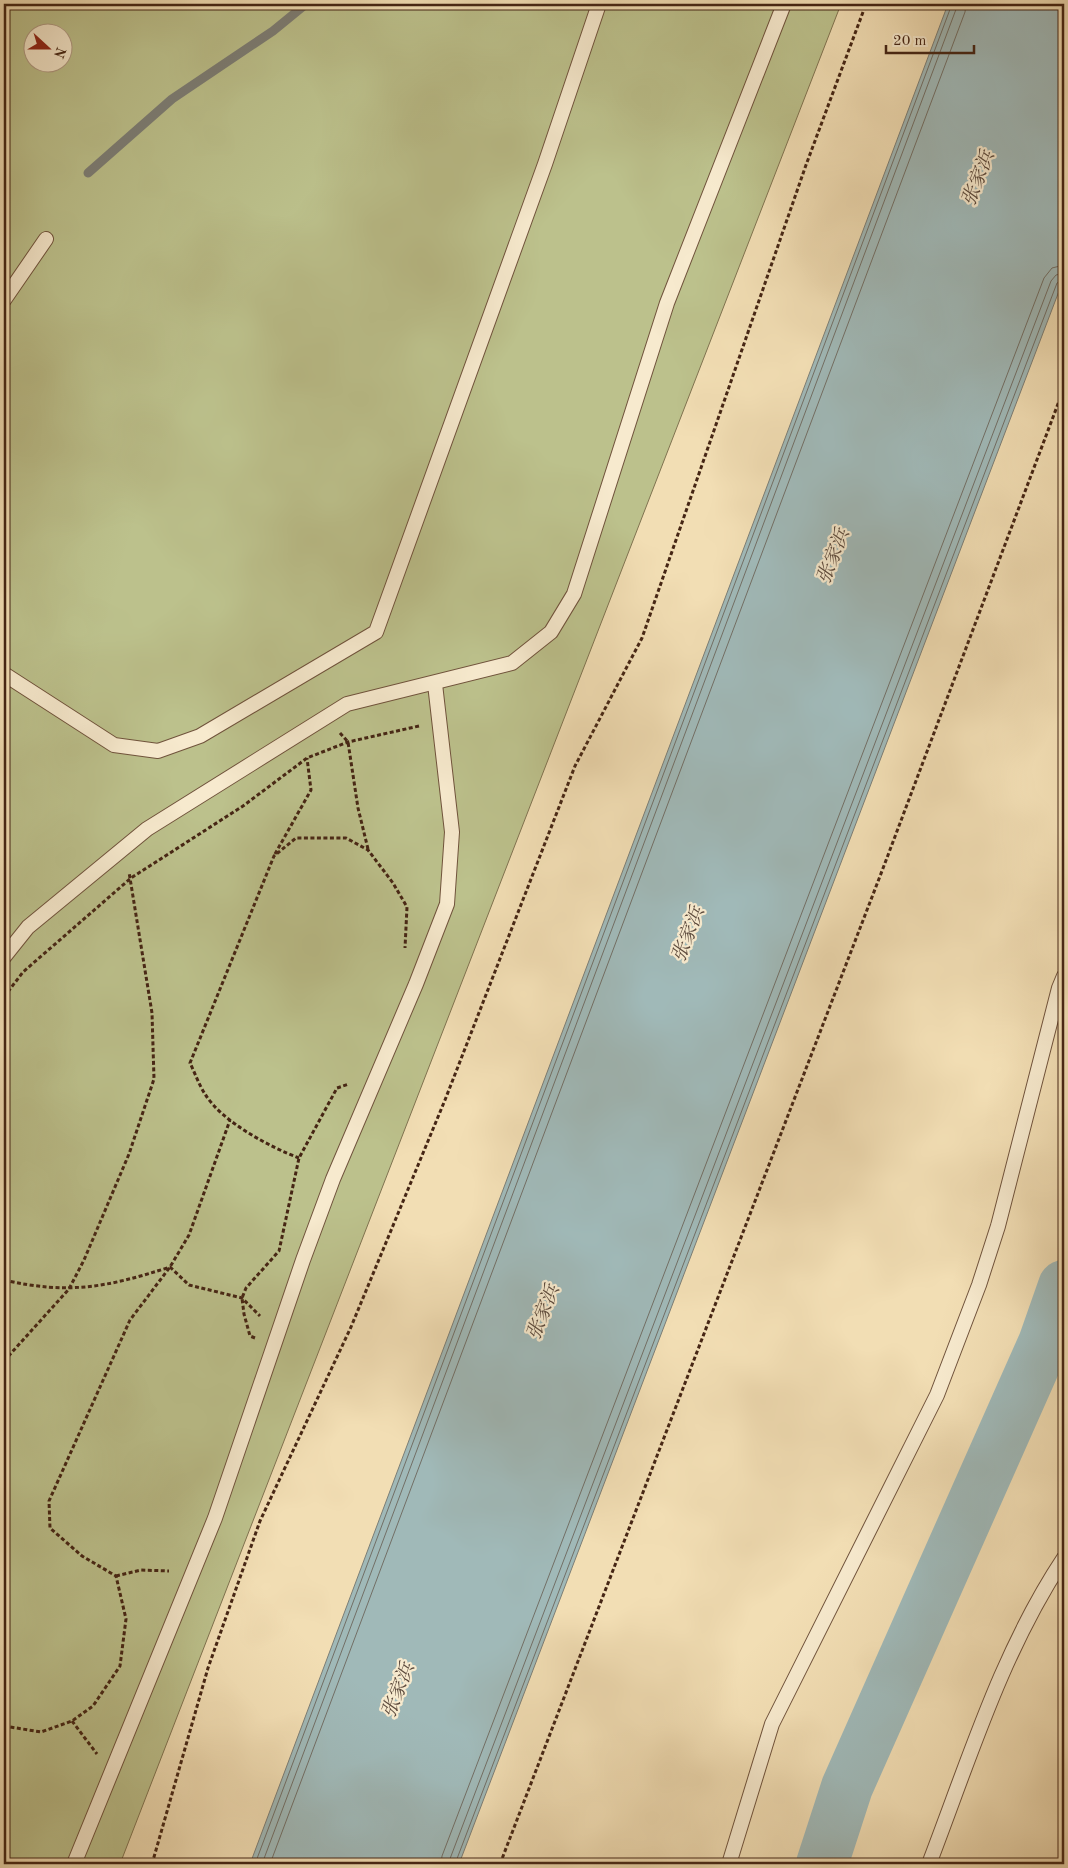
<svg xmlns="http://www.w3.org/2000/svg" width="1068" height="1868" viewBox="0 0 1068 1868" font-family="'Old Standard TT','Noto Serif SC',serif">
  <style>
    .green { fill: #bcc18c; stroke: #807350; fill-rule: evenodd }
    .water { fill: #a0b9b8; stroke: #7c7e76 }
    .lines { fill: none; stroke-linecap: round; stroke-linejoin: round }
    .shore { stroke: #726f66; stroke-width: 1 }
    .stream { stroke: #7c7e76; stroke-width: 9 }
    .river { stroke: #a0b9b8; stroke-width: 52 }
    .service-casing { stroke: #70533c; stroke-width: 16 }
    .path { stroke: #452514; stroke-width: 3; stroke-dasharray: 4 2.5; stroke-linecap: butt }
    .service { stroke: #f7eace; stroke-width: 14 }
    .labels { text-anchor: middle; stroke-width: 4.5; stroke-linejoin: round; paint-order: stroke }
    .water-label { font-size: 19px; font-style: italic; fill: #5c4a3d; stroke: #f7eace }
  </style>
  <rect width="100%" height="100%" fill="#f2deb4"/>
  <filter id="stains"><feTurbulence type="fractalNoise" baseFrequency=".004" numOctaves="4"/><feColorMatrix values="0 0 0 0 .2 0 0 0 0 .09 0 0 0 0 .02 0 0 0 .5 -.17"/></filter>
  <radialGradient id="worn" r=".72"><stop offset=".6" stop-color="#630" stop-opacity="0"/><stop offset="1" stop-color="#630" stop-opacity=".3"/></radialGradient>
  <path class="green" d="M4 4H841L120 1864H4ZM32 32H62V62H32Z"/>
  <path class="water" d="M948 4H1064V278L459 1864H250Z"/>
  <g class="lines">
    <g class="shore">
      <path d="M255 1864 952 4"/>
      <path d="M262 1864 958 4"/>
      <path d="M270 1864 965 12 966 4"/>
      <path d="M441 1864 442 1856 1044 278 1052 268 1064 265"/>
      <path d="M448 1864 1051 281 1056 275 1064 273"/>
      <path d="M455 1864 1057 283 1064 279"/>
    </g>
    <path class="stream" d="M88 173 172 99 273 31 306 4"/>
    <path class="river" d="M822 1864 847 1787 1044 1343 1064 1286"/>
    <g class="service-casing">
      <g id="service">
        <path d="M4 300 46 239"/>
        <path d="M4 674 114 745 158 751 200 736 376 632 545 164 599 4"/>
        <path d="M4 957 28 927 147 829 347 704 512 663 551 632 574 594 667 303 784 4"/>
        <path d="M74 1864 215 1518 303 1260 333 1179 416 984 447 904 452 832 435 684"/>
        <path d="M729 1864 772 1724 937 1395 979 1285 998 1226 1059 988 1064 976"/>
        <path d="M929 1864C969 1760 1002 1651 1064 1558"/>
      </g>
    </g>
    <g class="path">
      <path d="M340 733 348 742 358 808 368 849"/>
      <path d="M275 854 311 790 307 758"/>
      <path d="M4 997 23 972 131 878 243 806 307 758 348 742 419 726"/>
      <path d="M299 1158C270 1147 222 1122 205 1094 199 1085 195 1073 190 1063L274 856 296 838H346L368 850 393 883 407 907 405 948"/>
      <path d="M4 1280C69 1295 108 1287 170 1267L189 1285 242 1298 260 1316"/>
      <path d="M255 1338 250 1336 244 1314 242 1298 246 1288 279 1251 299 1158 337 1088 349 1084"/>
      <path d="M4 1361 69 1289 84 1260 129 1154 154 1079 152 1013 129 872"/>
      <path d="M116 1576 141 1570 169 1571"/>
      <path d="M72 1721 97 1754"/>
      <path d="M4 1726 41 1732 72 1721 93 1706 120 1666 126 1619 116 1576 82 1556 50 1528 49 1501 130 1320 170 1267 189 1235 230 1120"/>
      <path d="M152 1864 208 1668 260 1521 351 1327 445 1100 575 766 642 638 806 165 866 4"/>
      <path d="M500 1864 882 871 1064 388"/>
    </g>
    <use href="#service" class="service"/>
  </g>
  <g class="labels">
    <g class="water-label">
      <text transform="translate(977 178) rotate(-69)" y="7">张家浜</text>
      <text transform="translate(832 556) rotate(-69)" y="7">张家浜</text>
      <text transform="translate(687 934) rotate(-69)" y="7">张家浜</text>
      <text transform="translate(542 1312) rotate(-69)" y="7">张家浜</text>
      <text transform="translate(397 1690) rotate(-69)" y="7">张家浜</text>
    </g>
  </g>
  <rect width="1068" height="1868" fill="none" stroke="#f2deb4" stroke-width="20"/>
  <rect x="5" y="5" width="1058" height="1858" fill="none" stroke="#452514" stroke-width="2.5"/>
  <rect x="10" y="10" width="1048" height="1848" fill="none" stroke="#452514"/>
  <g transform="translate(48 48) rotate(111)"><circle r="24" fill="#f7eace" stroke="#b09b84"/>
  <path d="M0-4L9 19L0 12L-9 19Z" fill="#8f2418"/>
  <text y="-8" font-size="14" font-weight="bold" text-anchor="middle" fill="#452514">N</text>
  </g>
  <path d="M886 45v8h88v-8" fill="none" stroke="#452514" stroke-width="2.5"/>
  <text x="893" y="45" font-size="15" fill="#452514" stroke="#f7eace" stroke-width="4" paint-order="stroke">20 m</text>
  <rect width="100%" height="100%" filter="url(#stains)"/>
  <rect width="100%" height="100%" fill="url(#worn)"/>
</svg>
